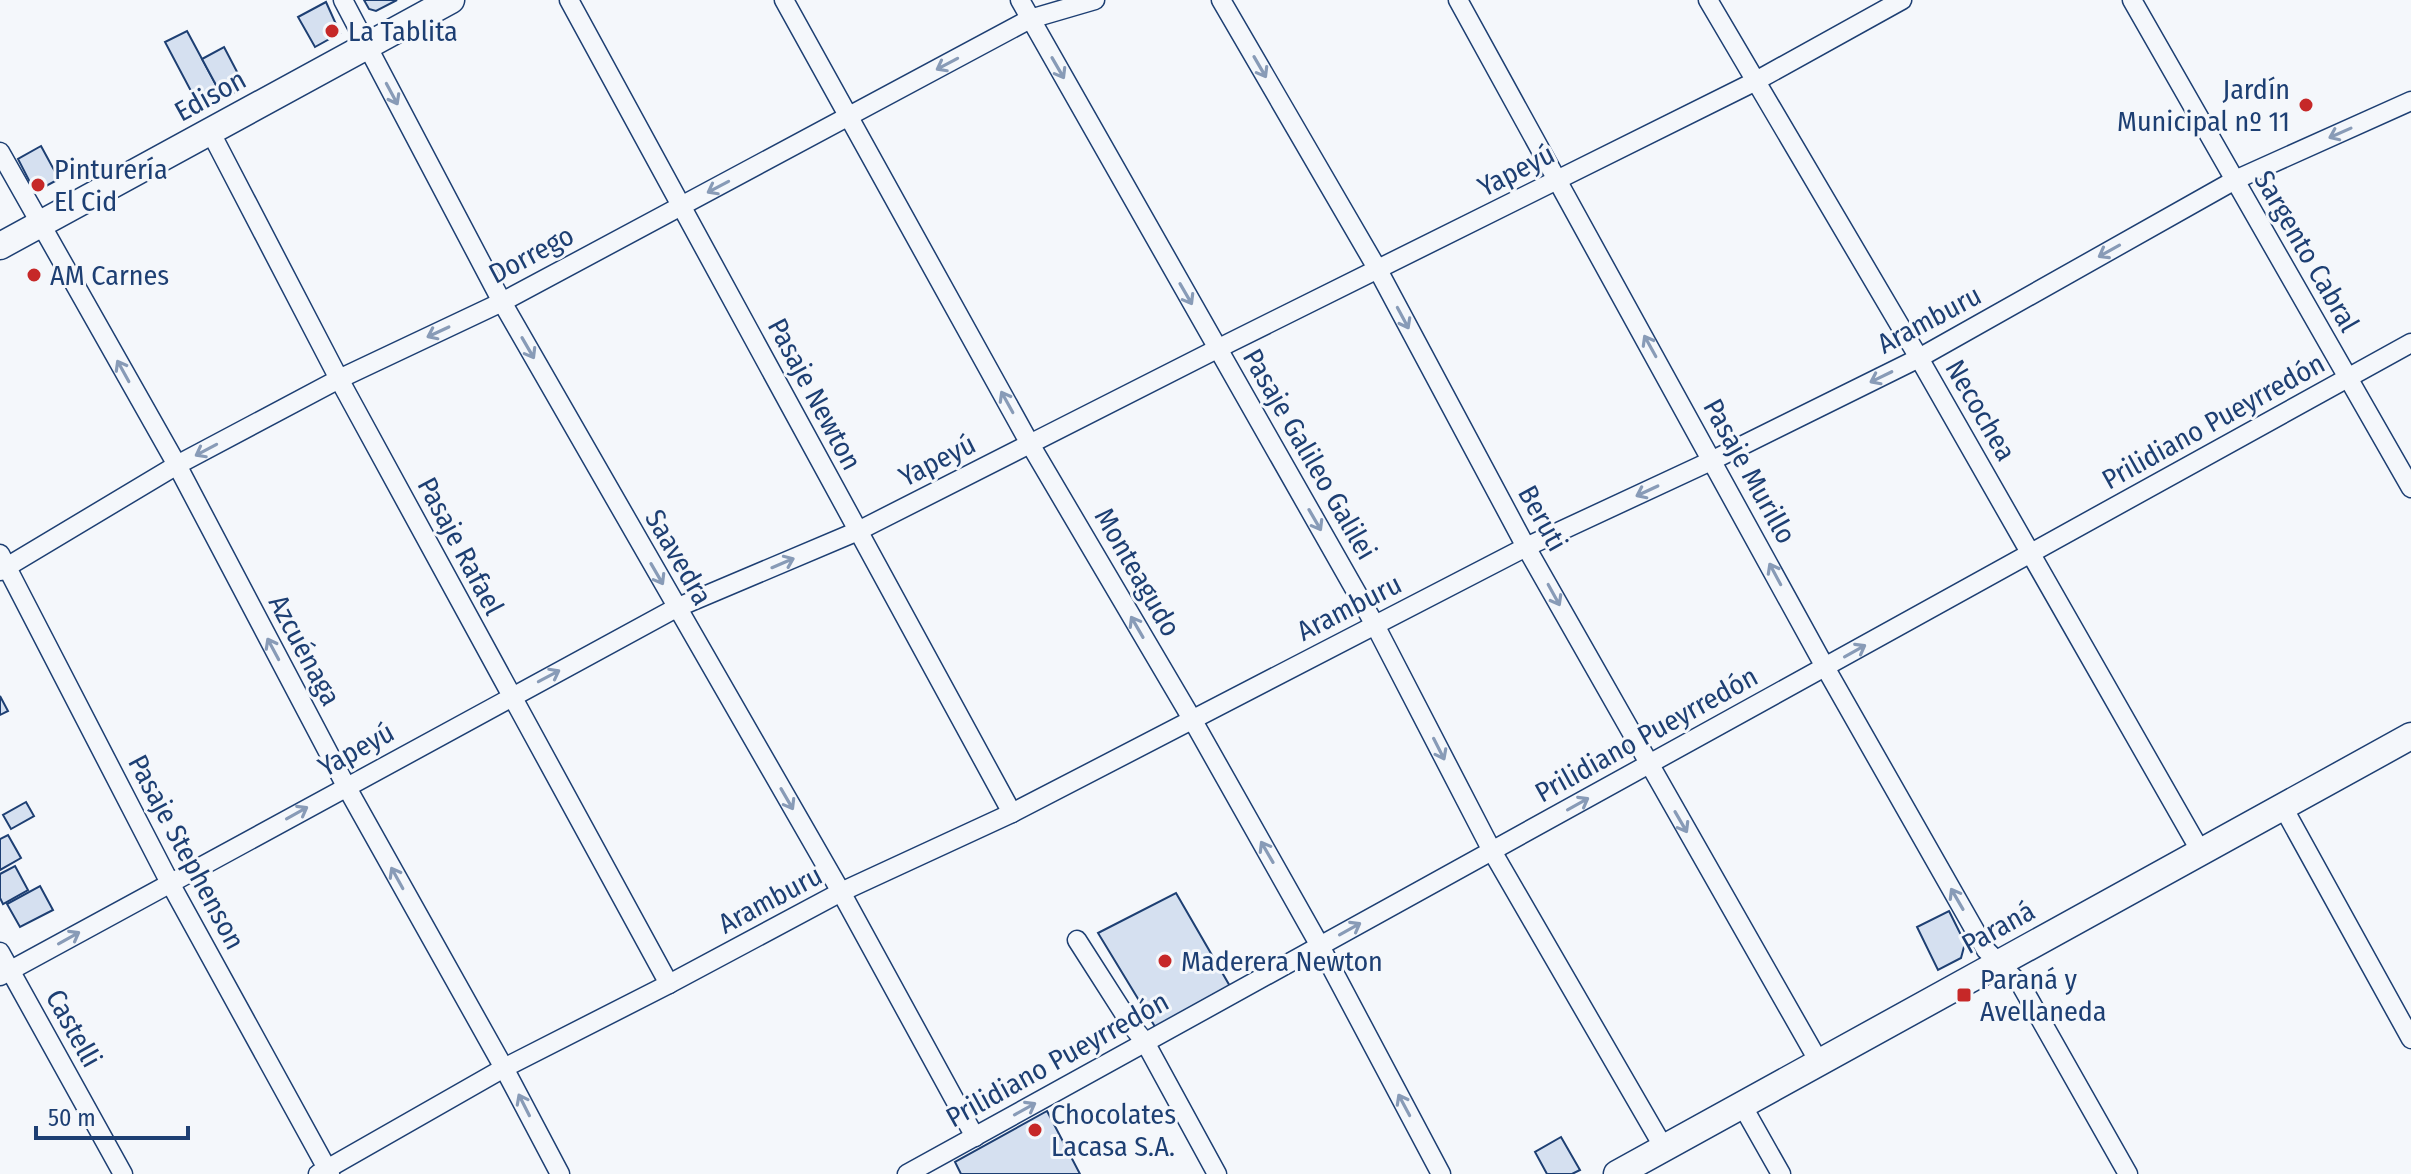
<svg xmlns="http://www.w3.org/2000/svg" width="2411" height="1174" viewBox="0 0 2411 1174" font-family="'Fira Sans Condensed',sans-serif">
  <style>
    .building { fill: #d5e0f0; stroke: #1d3f73; stroke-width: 2 }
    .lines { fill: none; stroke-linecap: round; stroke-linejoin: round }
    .street-casing { stroke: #1d3f73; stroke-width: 21 }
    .secondary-casing { stroke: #1d3f73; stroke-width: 29 }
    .street { stroke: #f4f7fb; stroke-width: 18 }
    .secondary { stroke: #f4f7fb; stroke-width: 26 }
    .oneway { stroke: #889bb7 }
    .poi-dot { fill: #c62828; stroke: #f4f7fb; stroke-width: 3 }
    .labels { text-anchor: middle; stroke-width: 6; stroke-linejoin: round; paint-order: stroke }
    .poi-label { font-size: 28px; fill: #1d3f73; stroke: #f4f7fb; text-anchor: start }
    .street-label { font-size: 28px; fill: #1d3f73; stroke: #f4f7fb }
  </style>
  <rect width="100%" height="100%" fill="#f4f7fb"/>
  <g class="building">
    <path d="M364 0H397L376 11 369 9Z"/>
    <path d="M326 2 340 33 315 47 298 17Z"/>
    <path d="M187 31 223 98 201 110 165 42Z"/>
    <path d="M224 47 245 87 223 98 202 59Z"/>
    <path d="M41 146 59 179 35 192 18 159Z"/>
    <path d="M0 696 8 711 0 715Z"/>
    <path d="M26 802 34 816 11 829 3 815Z"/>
    <path d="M8 835 21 858 0 870V839Z"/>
    <path d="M15 866 28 890 3 904 0 898V874Z"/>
    <path d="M40 886 53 910 20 927 7 904Z"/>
    <path d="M1176 893 1231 988 1157 1030 1098 933Z"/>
    <path d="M1949 911 1965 943 1961 958 1938 970 1917 927Z"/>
    <path d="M1047 1111 1080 1174H961L955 1162Z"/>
    <path d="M1561 1137 1580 1170 1572 1174H1547L1535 1152Z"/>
  </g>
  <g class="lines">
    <g class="street-casing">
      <g id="street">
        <path d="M343 0 502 302 841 892 975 1137"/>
        <path d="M569 0 1012 813"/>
        <path d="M784 0 1030 444 1192 719 1320 946 1441 1174"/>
        <path d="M1020 0 1375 625 1492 851 1664 1148"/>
        <path d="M1221 0 1378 270 1526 547 1819 1062"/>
        <path d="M1458 0 1825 667 1986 950 2021 985 2128 1174"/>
        <path d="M1708 0 1919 358 2201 852"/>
        <path d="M2132 0 2411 488"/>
        <path d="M210 131 339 379 669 984"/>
        <path d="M0 152 177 465 346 786 504 1068 560 1174"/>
        <path d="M0 554 170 883 330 1174"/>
        <path d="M0 571 177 465 339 379 502 302 1030 19 1095 0"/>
        <path d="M2283 807 2411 1039"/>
        <path d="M1077 940 1132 1026 1145 1042 1217 1174"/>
        <path d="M0 952 123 1174"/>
        <path d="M0 976 676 608 858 531 1217 349 1754 82 1902 0"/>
        <path d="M1742 1105 1781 1174"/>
        <path d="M318 1174 504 1068 669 984 841 892 1012 813 1526 547 1713 460 1919 358 2235 180 2411 101"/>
        <path d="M907 1174 2411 343"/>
      </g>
    </g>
    <g class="secondary-casing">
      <g id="secondary">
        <path d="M0 246 451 0"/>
        <path d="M1617 1174 2411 736"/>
      </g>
    </g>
    <use href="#street" class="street"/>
    <use href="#secondary" class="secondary"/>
  </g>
  <defs><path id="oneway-shaft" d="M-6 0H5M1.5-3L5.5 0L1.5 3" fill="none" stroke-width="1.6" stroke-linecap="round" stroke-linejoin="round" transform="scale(2)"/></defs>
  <g class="oneway">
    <use href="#oneway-shaft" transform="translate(947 64) rotate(152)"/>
    <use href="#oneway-shaft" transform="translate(1260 67) rotate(60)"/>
    <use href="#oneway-shaft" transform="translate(1058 68) rotate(60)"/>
    <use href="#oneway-shaft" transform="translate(392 94) rotate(62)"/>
    <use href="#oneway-shaft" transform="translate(2340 133) rotate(156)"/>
    <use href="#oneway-shaft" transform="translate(718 187) rotate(152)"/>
    <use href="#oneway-shaft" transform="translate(2109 251) rotate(151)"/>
    <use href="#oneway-shaft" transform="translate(1186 294) rotate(60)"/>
    <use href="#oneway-shaft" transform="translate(1403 318) rotate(62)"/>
    <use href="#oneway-shaft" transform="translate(438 332) rotate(155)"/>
    <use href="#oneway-shaft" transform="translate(1650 346) rotate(-119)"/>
    <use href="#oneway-shaft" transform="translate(528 348) rotate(60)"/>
    <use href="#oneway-shaft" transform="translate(123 371) rotate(-119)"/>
    <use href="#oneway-shaft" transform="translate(1881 377) rotate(154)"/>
    <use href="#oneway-shaft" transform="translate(1007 402) rotate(-119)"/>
    <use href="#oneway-shaft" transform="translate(206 450) rotate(152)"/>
    <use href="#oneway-shaft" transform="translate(1647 491) rotate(155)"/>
    <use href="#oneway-shaft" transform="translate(1315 520) rotate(60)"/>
    <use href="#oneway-shaft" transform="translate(783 563) rotate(-23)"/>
    <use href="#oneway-shaft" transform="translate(657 574) rotate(60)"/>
    <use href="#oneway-shaft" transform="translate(1775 574) rotate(-118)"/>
    <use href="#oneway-shaft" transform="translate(1554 595) rotate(61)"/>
    <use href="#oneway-shaft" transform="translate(1137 627) rotate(-120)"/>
    <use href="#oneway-shaft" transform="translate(273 649) rotate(-118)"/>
    <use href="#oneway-shaft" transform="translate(1855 651) rotate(-29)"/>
    <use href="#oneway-shaft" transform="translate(549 676) rotate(-28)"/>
    <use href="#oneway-shaft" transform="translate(1439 749) rotate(63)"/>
    <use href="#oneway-shaft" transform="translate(787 799) rotate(60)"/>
    <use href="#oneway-shaft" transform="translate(1578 804) rotate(-29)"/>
    <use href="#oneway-shaft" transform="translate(297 813) rotate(-29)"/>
    <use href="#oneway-shaft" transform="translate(1681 822) rotate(60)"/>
    <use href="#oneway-shaft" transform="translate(1267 852) rotate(-120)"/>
    <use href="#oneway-shaft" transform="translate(397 878) rotate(-119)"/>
    <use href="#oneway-shaft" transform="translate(1957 899) rotate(-120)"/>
    <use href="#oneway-shaft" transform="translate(1350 929) rotate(-29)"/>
    <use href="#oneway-shaft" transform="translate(69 938) rotate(-29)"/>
    <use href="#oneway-shaft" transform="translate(524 1105) rotate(-117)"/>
    <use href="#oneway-shaft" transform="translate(1404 1105) rotate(-118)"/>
    <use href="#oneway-shaft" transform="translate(1025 1109) rotate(-29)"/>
  </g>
  <g class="poi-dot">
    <circle cx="332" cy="31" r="8"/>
    <circle cx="2306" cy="105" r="8"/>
    <circle cx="38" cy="185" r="8"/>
    <circle cx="34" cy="275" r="8"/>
    <circle cx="1165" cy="961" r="8"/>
    <rect x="1956" y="987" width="16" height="16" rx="4"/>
    <circle cx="1035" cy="1130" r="8"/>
  </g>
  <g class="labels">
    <g class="poi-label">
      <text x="348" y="41">La Tablita</text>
      <text x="2290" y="99" text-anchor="end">Jardín<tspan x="2290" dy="32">Municipal nº 11</tspan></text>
      <text x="54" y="179">Pinturería<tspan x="54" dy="32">El Cid</tspan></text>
      <text x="50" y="285">AM Carnes</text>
      <text x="1181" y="971">Maderera Newton</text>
      <text x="1980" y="989">Paraná y<tspan x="1980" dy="32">Avellaneda</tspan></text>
      <text x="1051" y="1124">Chocolates<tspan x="1051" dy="32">Lacasa S.A.</tspan></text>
    </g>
    <g class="street-label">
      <text transform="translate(210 95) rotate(-29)" y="10">Edison</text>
      <text transform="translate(1516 170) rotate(-27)" y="10">Yapeyú</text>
      <text transform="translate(2307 251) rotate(60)" y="10">Sargento Cabral</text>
      <text transform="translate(531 254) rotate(-28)" y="10">Dorrego</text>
      <text transform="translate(1929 319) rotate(-28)" y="10">Aramburu</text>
      <text transform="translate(815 394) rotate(62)" y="10">Pasaje Newton</text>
      <text transform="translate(1981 410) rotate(60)" y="10">Necochea</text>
      <text transform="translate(2213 421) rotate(-29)" y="10">Prilidiano Pueyrredón</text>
      <text transform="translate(1310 454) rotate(60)" y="10">Pasaje Galileo Galilei</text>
      <text transform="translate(937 460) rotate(-27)" y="10">Yapeyú</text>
      <text transform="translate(1750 471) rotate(61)" y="10">Pasaje Murillo</text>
      <text transform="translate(1543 518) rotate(61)" y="10">Beruti</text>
      <text transform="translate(461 546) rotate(62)" y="10">Pasaje Rafael</text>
      <text transform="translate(679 557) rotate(60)" y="10">Saavedra</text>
      <text transform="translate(1138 572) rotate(60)" y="10">Monteagudo</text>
      <text transform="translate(1349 607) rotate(-27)" y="10">Aramburu</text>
      <text transform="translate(305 650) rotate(62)" y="10">Azcuénaga</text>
      <text transform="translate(1646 734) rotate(-29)" y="10">Prilidiano Pueyrredón</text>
      <text transform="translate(356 749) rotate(-29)" y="10">Yapeyú</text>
      <text transform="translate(187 852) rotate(62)" y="10">Pasaje Stephenson</text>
      <text transform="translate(770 899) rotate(-28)" y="10">Aramburu</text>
      <text transform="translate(1998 927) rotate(-29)" y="10">Paraná</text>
      <text transform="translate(74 1028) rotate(61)" y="10">Castelli</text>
      <text transform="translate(1057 1059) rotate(-29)" y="10">Prilidiano Pueyrredón</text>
    </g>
  </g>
  <path d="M36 1126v12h152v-12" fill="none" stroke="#1d3f73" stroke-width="4"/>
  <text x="48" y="1126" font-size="24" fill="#1d3f73" stroke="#f4f7fb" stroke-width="6" paint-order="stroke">50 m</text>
</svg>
